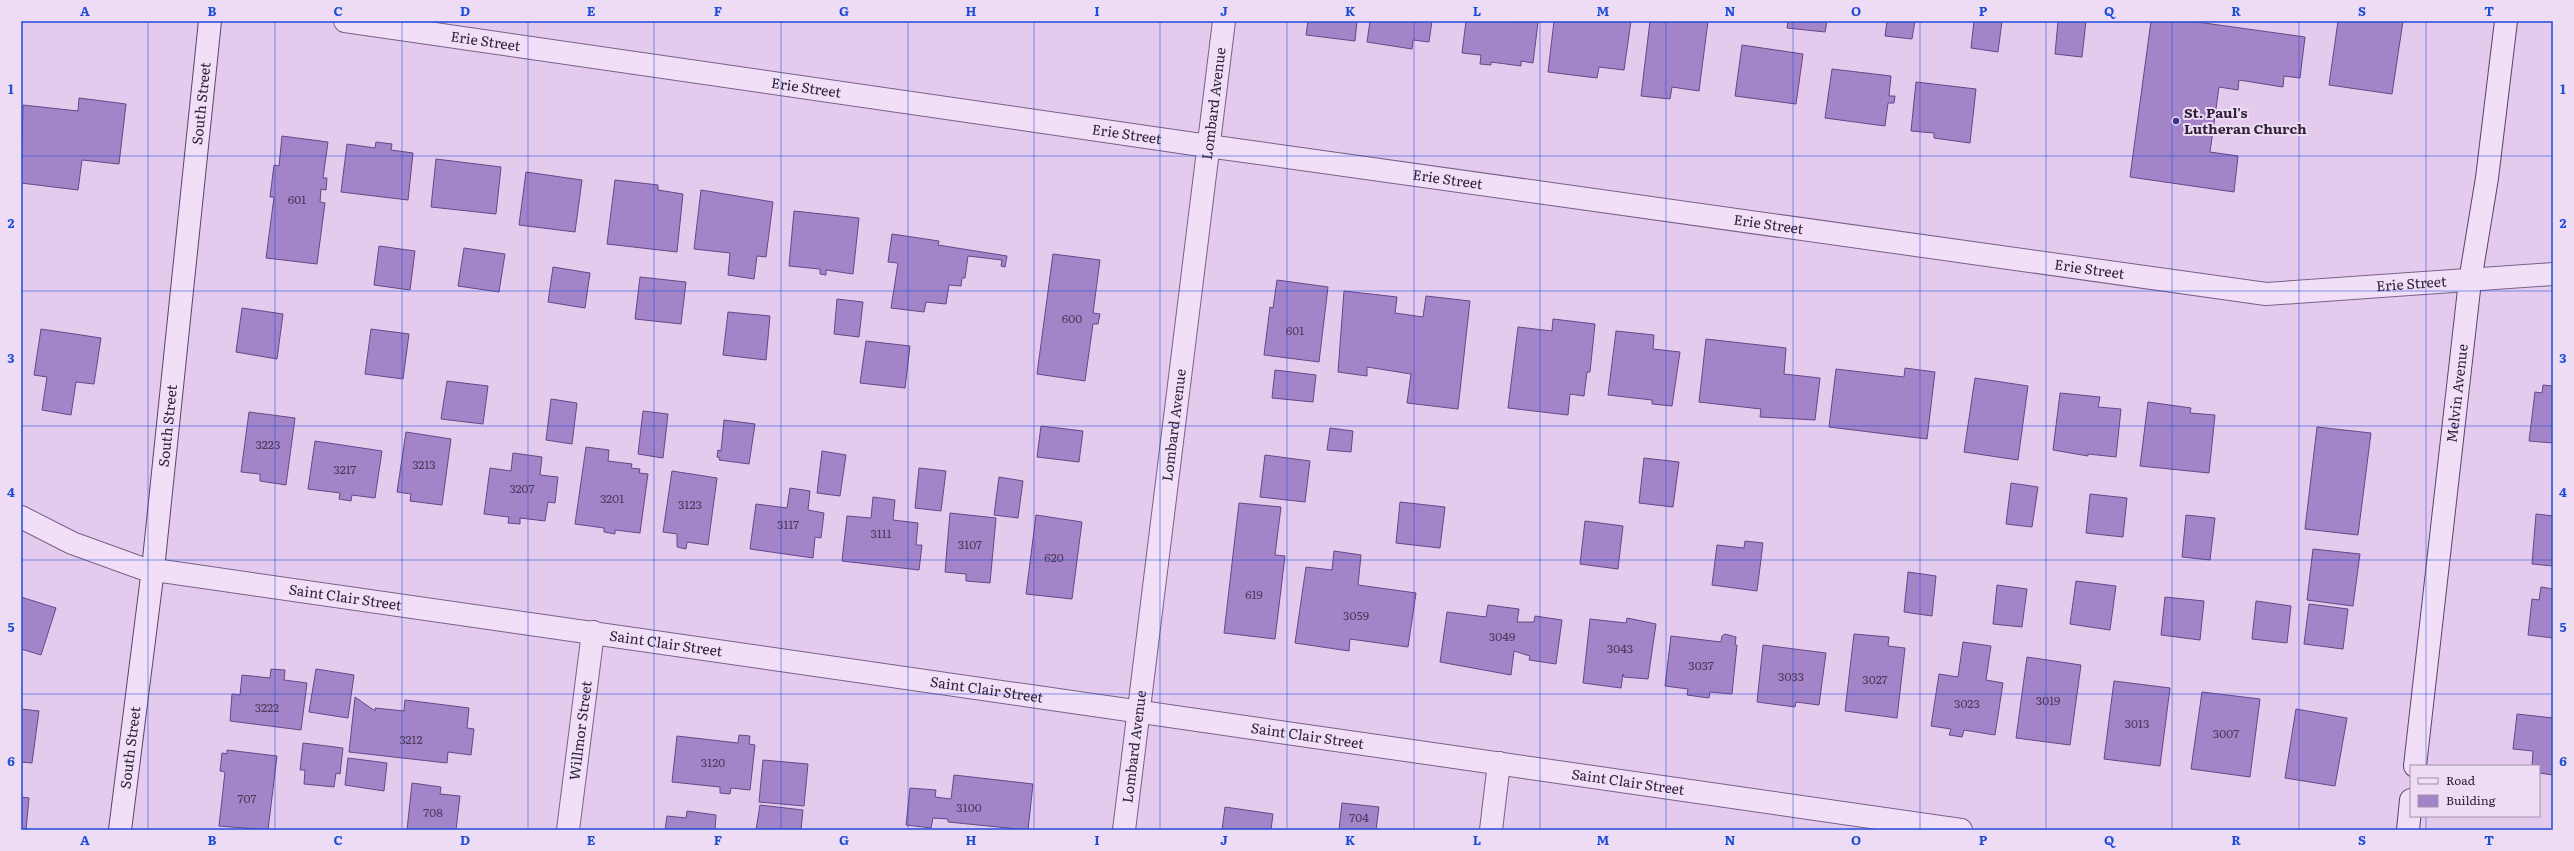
<svg xmlns="http://www.w3.org/2000/svg" width="2574" height="851" viewBox="0 0 2574 851" font-family="Literata,serif">
  <style>
    .building { fill: #a484c8; stroke: #644787 }
    .lines { fill: none; stroke-linecap: round; stroke-linejoin: round }
    .street-casing { stroke: #786089; stroke-width: 24 }
    .secondary-casing { stroke: #59436b; stroke-width: 24 }
    .street { stroke: #f1def7; stroke-width: 22 }
    .secondary { stroke: #f1def7; stroke-width: 22 }
    .grid { fill: none; stroke: #1d4ed8; stroke-width: 1; stroke-opacity: 0.55 }
    .poi-dot { fill: #383494; stroke: #eedbf4; stroke-width: 1.5 }
    .labels { text-anchor: middle; stroke-width: 4; stroke-linejoin: round; paint-order: stroke }
    .number-label { font-size: 12px; fill: #4c3a5e }
    .street-label { font-size: 14px; fill: #2f223b; stroke: #eedbf4 }
    .poi-label { font-size: 14px; font-weight: bold; fill: #2f223b; stroke: #eedbf4; text-anchor: start }
    .neatline { fill: none; stroke: #1d4ed8; stroke-width: 1.5 }
    .grid-label { font-size: 13px; text-anchor: middle; font-weight: bold; fill: #1d4ed8 }
  </style>
  <rect width="100%" height="100%" fill="#e4cbed"/>
  <g class="building">
    <path d="M1308 21H1357L1355 41 1306 35Z"/>
    <path d="M1370 21H1432L1429 42 1413 40 1412 49 1367 42Z"/>
    <path d="M1466 21 1538 22 1533 63 1521 61V66L1491 62V65L1480 64 1481 55 1462 53Z"/>
    <path d="M1554 21H1631L1624 70 1599 67 1597 78 1548 72Z"/>
    <path d="M1650 21H1708L1699 91 1672 87 1670 99 1641 96Z"/>
    <path d="M1788 21H1827L1825 32 1787 28Z"/>
    <path d="M1887 21H1915L1912 39 1885 36Z"/>
    <path d="M1974 21H2002L1998 52 1971 48Z"/>
    <path d="M2058 21H2086L2082 57 2055 54Z"/>
    <path d="M2151 21H2190L2305 37 2300 78 2284 76 2283 87 2239 80 2238 90 2219 87 2210 152 2238 156 2234 192 2130 177Z"/>
    <path d="M2338 21H2403L2392 94 2329 85Z"/>
    <path d="M1742 45 1803 54 1796 104 1735 96Z"/>
    <path d="M1832 69 1891 76 1889 96H1895L1894 103H1888L1885 126 1825 118Z"/>
    <path d="M1916 82 1976 89 1970 143 1934 138V133L1911 131Z"/>
    <path d="M79 98 126 104 119 164 82 160 78 190 21 183 23 105 78 111Z"/>
    <path d="M282 136 328 142 323 178H327L326 190 321 189 320 202 325 203 317 264 266 258 274 197H270L274 165 279 166Z"/>
    <path d="M376 142 392 144 391 150 413 153 408 200 341 192 347 144 375 148Z"/>
    <path d="M436 159 501 167 496 214 431 207Z"/>
    <path d="M526 172 582 180 575 232 519 225Z"/>
    <path d="M615 180 658 185V190L683 194 677 252 607 244Z"/>
    <path d="M701 190 773 202 766 257 757 256 754 279 728 275 730 253 694 249Z"/>
    <path d="M794 211 859 218 853 274 826 270V275L820 274V269L789 266Z"/>
    <path d="M892 234 939 241 938 245 1007 256 1005 267 1001 266 1002 260 968 256 965 278H962L961 286 949 285 946 304 926 302 924 312 891 308 898 263 888 262Z"/>
    <path d="M379 246 415 251 410 290 374 285Z"/>
    <path d="M464 248 505 254 499 292 458 286Z"/>
    <path d="M1053 254 1100 260 1093 313 1100 314 1098 324H1093L1085 381 1037 374Z"/>
    <path d="M553 267 590 273 585 308 548 302Z"/>
    <path d="M640 277 686 282 681 324 635 319Z"/>
    <path d="M1277 280 1328 287 1319 362 1264 355 1270 307 1273 308Z"/>
    <path d="M1344 291 1397 297 1395 313 1423 317 1426 296 1470 301 1458 409 1407 403 1411 374 1367 367V376L1338 372Z"/>
    <path d="M837 299 863 302 859 337 834 334Z"/>
    <path d="M242 308 283 314 277 359 236 352Z"/>
    <path d="M728 312 770 316 766 360 723 355Z"/>
    <path d="M1553 319 1595 324 1590 372H1587L1584 396 1570 394 1568 415 1508 408 1518 327 1552 331Z"/>
    <path d="M41 329 101 338 94 384 76 382 71 415 42 410 47 377 34 375Z"/>
    <path d="M371 329 409 334 403 379 365 374Z"/>
    <path d="M1616 331 1654 335 1653 349 1680 352 1672 406 1652 404V400L1608 395Z"/>
    <path d="M1706 339 1786 348 1784 374 1820 378 1815 420 1760 417 1761 409 1699 402Z"/>
    <path d="M866 341 910 346 905 388 860 383Z"/>
    <path d="M1905 368 1935 372 1927 439 1829 427 1836 369 1904 377Z"/>
    <path d="M1275 370 1316 375 1313 402 1272 398Z"/>
    <path d="M1975 378 2028 386 2018 460 1964 452Z"/>
    <path d="M447 381 488 386 483 424 441 419Z"/>
    <path d="M2543 385 2553 386V443L2529 441 2535 392 2542 393Z"/>
    <path d="M2060 393 2100 397 2098 407 2121 409 2116 457 2088 454V456L2053 450Z"/>
    <path d="M551 399 577 403 572 444 546 440Z"/>
    <path d="M2148 402 2191 408 2190 413 2215 415 2209 473 2140 466Z"/>
    <path d="M643 411 668 414 663 458 638 454Z"/>
    <path d="M249 412 295 418 286 485 260 481V474L241 472Z"/>
    <path d="M724 420 755 424 749 464 719 460 720 458 717 457 718 450 721 451Z"/>
    <path d="M1041 426 1083 431 1079 462 1037 457Z"/>
    <path d="M2317 427 2371 433 2358 535 2305 529Z"/>
    <path d="M1330 428 1353 431 1351 452 1327 450Z"/>
    <path d="M406 432 451 439 442 505 410 501 411 494 397 492Z"/>
    <path d="M315 441 382 451 375 498 352 495 351 501 339 499 340 493 308 489Z"/>
    <path d="M586 447 609 450 608 461 632 464 631 468 640 469 639 473 648 474 640 533 615 530V534L604 532V528L575 524Z"/>
    <path d="M822 451 846 455 840 496 817 493Z"/>
    <path d="M513 453 542 457 540 475 558 477 555 503 548 502 545 521 520 518V524L508 523 509 517 484 514 490 468 511 471Z"/>
    <path d="M1265 455 1310 461 1305 502 1260 497Z"/>
    <path d="M1644 458 1679 462 1673 507 1639 503Z"/>
    <path d="M919 468 946 471 941 511 915 508Z"/>
    <path d="M672 471 717 478 708 545 687 542 686 549 677 547V534L663 532Z"/>
    <path d="M999 477 1023 481 1018 518 994 515Z"/>
    <path d="M2011 483 2038 487 2032 527 2006 524Z"/>
    <path d="M790 488 810 491 808 510 824 513 821 538 815 537 813 558 750 549 756 504 787 508Z"/>
    <path d="M2090 494 2127 498 2123 537 2086 533Z"/>
    <path d="M873 497 895 500 893 520 918 523 916 545H922L919 570 842 561 847 516 871 518Z"/>
    <path d="M1400 502 1445 507 1440 548 1396 543Z"/>
    <path d="M1239 503 1281 507 1275 555 1285 556 1275 639 1224 633Z"/>
    <path d="M950 513 996 518 990 583 966 581V574L945 572Z"/>
    <path d="M2536 514 2553 516V566L2532 564Z"/>
    <path d="M1036 515 1082 522 1072 599 1026 594Z"/>
    <path d="M2186 515 2215 518 2210 560 2182 557Z"/>
    <path d="M1585 521 1623 526 1618 569 1580 564Z"/>
    <path d="M1745 541 1763 543 1757 591 1712 585 1717 545 1744 548Z"/>
    <path d="M2313 549 2360 554 2353 606 2307 600Z"/>
    <path d="M1334 551 1361 555 1358 585 1416 593 1408 647 1350 639 1349 651 1295 643 1306 567 1332 570Z"/>
    <path d="M1908 572 1936 576 1932 616 1904 612Z"/>
    <path d="M2076 581 2116 586 2110 630 2070 624Z"/>
    <path d="M1997 585 2027 589 2022 627 1993 624Z"/>
    <path d="M2541 587 2553 589V638L2528 635 2532 599 2539 600Z"/>
    <path d="M21 597 56 608 41 655 21 649Z"/>
    <path d="M2165 597 2204 601 2200 640 2161 635Z"/>
    <path d="M2256 601 2291 606 2287 643 2252 639Z"/>
    <path d="M2309 604 2348 609 2343 649 2304 644Z"/>
    <path d="M1488 605 1519 609 1517 622H1534L1535 616 1562 620 1556 664 1529 660 1530 656 1514 651 1511 675 1440 662 1447 612 1486 617Z"/>
    <path d="M1627 618 1656 624 1648 679 1624 677 1623 674 1621 688 1583 683 1590 619 1626 623Z"/>
    <path d="M1725 634 1736 637 1735 645H1737L1732 694 1710 692 1709 698 1687 695 1688 689 1665 686 1671 636 1721 642 1722 636Z"/>
    <path d="M1854 634 1889 637 1888 646 1905 648 1897 718 1845 711Z"/>
    <path d="M1963 642 1991 646 1986 680 2003 683 1995 735 1964 730 1962 737 1949 735 1951 729 1931 726 1939 674 1958 677Z"/>
    <path d="M1763 645 1826 653 1819 705 1796 702 1795 707 1757 702Z"/>
    <path d="M2027 657 2081 665 2070 745 2016 738Z"/>
    <path d="M271 669 285 670 284 680 307 683 301 730 230 721 232 694 240 695 242 675 270 678Z"/>
    <path d="M316 669 354 675 348 718 309 712Z"/>
    <path d="M2114 681 2170 688 2160 766 2104 759Z"/>
    <path d="M2202 692 2260 699 2250 777 2191 769Z"/>
    <path d="M355 697 375 711V708L404 711 405 700 469 708 467 728 474 729 471 755 448 752 447 763 349 752Z"/>
    <path d="M21 709 39 711 32 763 21 762Z"/>
    <path d="M2296 709 2347 718 2335 786 2285 778Z"/>
    <path d="M2517 714 2553 718V775L2539 773V766H2532L2533 751 2513 749Z"/>
    <path d="M739 735 750 736 749 744 755 745 750 790 731 788 730 794 720 793V787L672 782 677 736 738 743Z"/>
    <path d="M303 743 343 748 340 774 336 773 334 787 304 784 305 770H300Z"/>
    <path d="M227 750 277 756 268 830 219 826 225 772 220 771 222 753 227 754Z"/>
    <path d="M348 758 387 763 384 791 345 785Z"/>
    <path d="M763 760 808 764 804 806 759 802Z"/>
    <path d="M954 775 1033 784 1028 830 948 822V819L933 818 931 828 906 825 910 788 936 790 935 797 951 799Z"/>
    <path d="M412 783 441 787 440 794 460 796 456 830H407Z"/>
    <path d="M21 797 29 798 26 830H21Z"/>
    <path d="M1342 803 1379 807 1376 830H1339Z"/>
    <path d="M760 805 803 810 801 830H756Z"/>
    <path d="M1225 807 1273 814 1271 830H1222Z"/>
    <path d="M687 811 716 815 715 830H665L667 816 686 818Z"/>
  </g>
  <g class="lines">
    <g class="street-casing">
      <g id="street">
        <path id="s1" d="M345 21 1208 146 2266 294 2553 274"/>
        <path id="s2" d="M21 517 72 543 141 568 1961 830"/>
        <path id="s3" d="M568 830 593 632"/>
        <path id="s4" d="M1124 830 1224 21"/>
        <path d="M1491 830 1499 763"/>
      </g>
    </g>
    <g class="secondary-casing">
      <g id="secondary">
        <path id="s5" d="M2415 766 2470 281 2487 178 2506 21"/>
        <path id="s6" d="M120 830 153 569 210 21"/>
        <path d="M2408 830 2411 800"/>
      </g>
    </g>
    <use href="#street" class="street"/>
    <use href="#secondary" class="secondary"/>
  </g>
  <path class="grid" d="M148 21V830M275 21V830M402 21V830M528 21V830M654 21V830M781 21V830M908 21V830M1034 21V830M1160 21V830M1287 21V830M1414 21V830M1540 21V830M1666 21V830M1793 21V830M1920 21V830M2046 21V830M2172 21V830M2299 21V830M2426 21V766M21 156H2553M21 291H2553M21 426H2553M21 560H2553M21 694H2553M2426 816V830"/>
  <circle class="poi-dot" cx="2176" cy="121" r="4"/>
  <g class="labels">
    <g class="number-label">
      <text x="297" y="204">601</text>
      <text x="1072" y="323">600</text>
      <text x="1295" y="335">601</text>
      <text x="268" y="449">3223</text>
      <text x="424" y="469">3213</text>
      <text x="345" y="474">3217</text>
      <text x="522" y="493">3207</text>
      <text x="612" y="503">3201</text>
      <text x="690" y="509">3123</text>
      <text x="788" y="529">3117</text>
      <text x="881" y="538">3111</text>
      <text x="970" y="549">3107</text>
      <text x="1054" y="562">620</text>
      <text x="1254" y="599">619</text>
      <text x="1356" y="620">3059</text>
      <text x="1502" y="641">3049</text>
      <text x="1620" y="653">3043</text>
      <text x="1701" y="670">3037</text>
      <text x="1791" y="681">3033</text>
      <text x="1875" y="684">3027</text>
      <text x="2048" y="705">3019</text>
      <text x="1967" y="708">3023</text>
      <text x="267" y="712">3222</text>
      <text x="2137" y="728">3013</text>
      <text x="2226" y="738">3007</text>
      <text x="411" y="744">3212</text>
      <text x="713" y="767">3120</text>
      <text x="247" y="803">707</text>
      <text x="969" y="812">3100</text>
      <text x="433" y="817">708</text>
      <text x="1359" y="822">704</text>
    </g>
    <g class="street-label">
      <text dy="5" stroke="none"><textPath href="#s1" startOffset="142">Erie Street</textPath></text>
      <text dy="5" stroke="none"><textPath href="#s1" startOffset="466">Erie Street</textPath></text>
      <text dy="5" stroke="none"><textPath href="#s6" startOffset="731">South Street</textPath></text>
      <text dy="5" stroke="none"><textPath href="#s4" startOffset="732">Lombard Avenue</textPath></text>
      <text dy="5" stroke="none"><textPath href="#s1" startOffset="790">Erie Street</textPath></text>
      <text dy="5" stroke="none"><textPath href="#s1" startOffset="1114">Erie Street</textPath></text>
      <text dy="5" stroke="none"><textPath href="#s1" startOffset="1438">Erie Street</textPath></text>
      <text dy="5" stroke="none"><textPath href="#s1" startOffset="1762">Erie Street</textPath></text>
      <text dy="5" stroke="none"><textPath href="#s1" startOffset="2086">Erie Street</textPath></text>
      <text dy="5" stroke="none"><textPath href="#s5" startOffset="375">Melvin Avenue</textPath></text>
      <text dy="5" stroke="none"><textPath href="#s6" startOffset="407">South Street</textPath></text>
      <text dy="5" stroke="none"><textPath href="#s4" startOffset="408">Lombard Avenue</textPath></text>
      <text dy="5" stroke="none"><textPath href="#s2" startOffset="337">Saint Clair Street</textPath></text>
      <text dy="5" stroke="none"><textPath href="#s2" startOffset="661">Saint Clair Street</textPath></text>
      <text dy="5" stroke="none"><textPath href="#s2" startOffset="985">Saint Clair Street</textPath></text>
      <text dy="5" stroke="none"><textPath href="#s3" startOffset="100">Willmor Street</textPath></text>
      <text dy="5" stroke="none"><textPath href="#s2" startOffset="1309">Saint Clair Street</textPath></text>
      <text dy="5" stroke="none"><textPath href="#s4" startOffset="84">Lombard Avenue</textPath></text>
      <text dy="5" stroke="none"><textPath href="#s6" startOffset="83">South Street</textPath></text>
      <text dy="5" stroke="none"><textPath href="#s2" startOffset="1633">Saint Clair Street</textPath></text>
    </g>
    <g class="poi-label">
      <text x="2184" y="118">St. Paul's<tspan x="2184" dy="16">Lutheran Church</tspan></text>
    </g>
  </g>
  <rect width="2574" height="851" fill="none" stroke="#eedbf4" stroke-width="44"/>
  <rect x="2410" y="765" width="130" height="52" fill="#eedbf4" stroke="#a291aa"/>
  <rect x="2418" y="778" width="20" height="6" fill="#f1def7" stroke="#a291aa"/>
  <text x="2446" y="785" font-size="12" fill="#2f223b">Road</text>
  <rect x="2418" y="795" width="20" height="12" fill="#a484c8" stroke="#a291aa"/>
  <text x="2446" y="805" font-size="12" fill="#2f223b">Building</text>
  <rect x="22" y="22" width="2530" height="807" class="neatline"/>
  <g class="grid-label">
    <text x="85" y="16">A</text>
    <text x="212" y="16">B</text>
    <text x="338" y="16">C</text>
    <text x="465" y="16">D</text>
    <text x="591" y="16">E</text>
    <text x="718" y="16">F</text>
    <text x="844" y="16">G</text>
    <text x="971" y="16">H</text>
    <text x="1097" y="16">I</text>
    <text x="1224" y="16">J</text>
    <text x="1350" y="16">K</text>
    <text x="1477" y="16">L</text>
    <text x="1603" y="16">M</text>
    <text x="1730" y="16">N</text>
    <text x="1856" y="16">O</text>
    <text x="1983" y="16">P</text>
    <text x="2109" y="16">Q</text>
    <text x="2236" y="16">R</text>
    <text x="2362" y="16">S</text>
    <text x="2489" y="16">T</text>
    <text x="11" y="94">1</text>
    <text x="2563" y="94">1</text>
    <text x="11" y="228">2</text>
    <text x="2563" y="228">2</text>
    <text x="11" y="363">3</text>
    <text x="2563" y="363">3</text>
    <text x="11" y="497">4</text>
    <text x="2563" y="497">4</text>
    <text x="11" y="632">5</text>
    <text x="2563" y="632">5</text>
    <text x="11" y="766">6</text>
    <text x="2563" y="766">6</text>
    <text x="85" y="845">A</text>
    <text x="212" y="845">B</text>
    <text x="338" y="845">C</text>
    <text x="465" y="845">D</text>
    <text x="591" y="845">E</text>
    <text x="718" y="845">F</text>
    <text x="844" y="845">G</text>
    <text x="971" y="845">H</text>
    <text x="1097" y="845">I</text>
    <text x="1224" y="845">J</text>
    <text x="1350" y="845">K</text>
    <text x="1477" y="845">L</text>
    <text x="1603" y="845">M</text>
    <text x="1730" y="845">N</text>
    <text x="1856" y="845">O</text>
    <text x="1983" y="845">P</text>
    <text x="2109" y="845">Q</text>
    <text x="2236" y="845">R</text>
    <text x="2362" y="845">S</text>
    <text x="2489" y="845">T</text>
  </g>
</svg>
